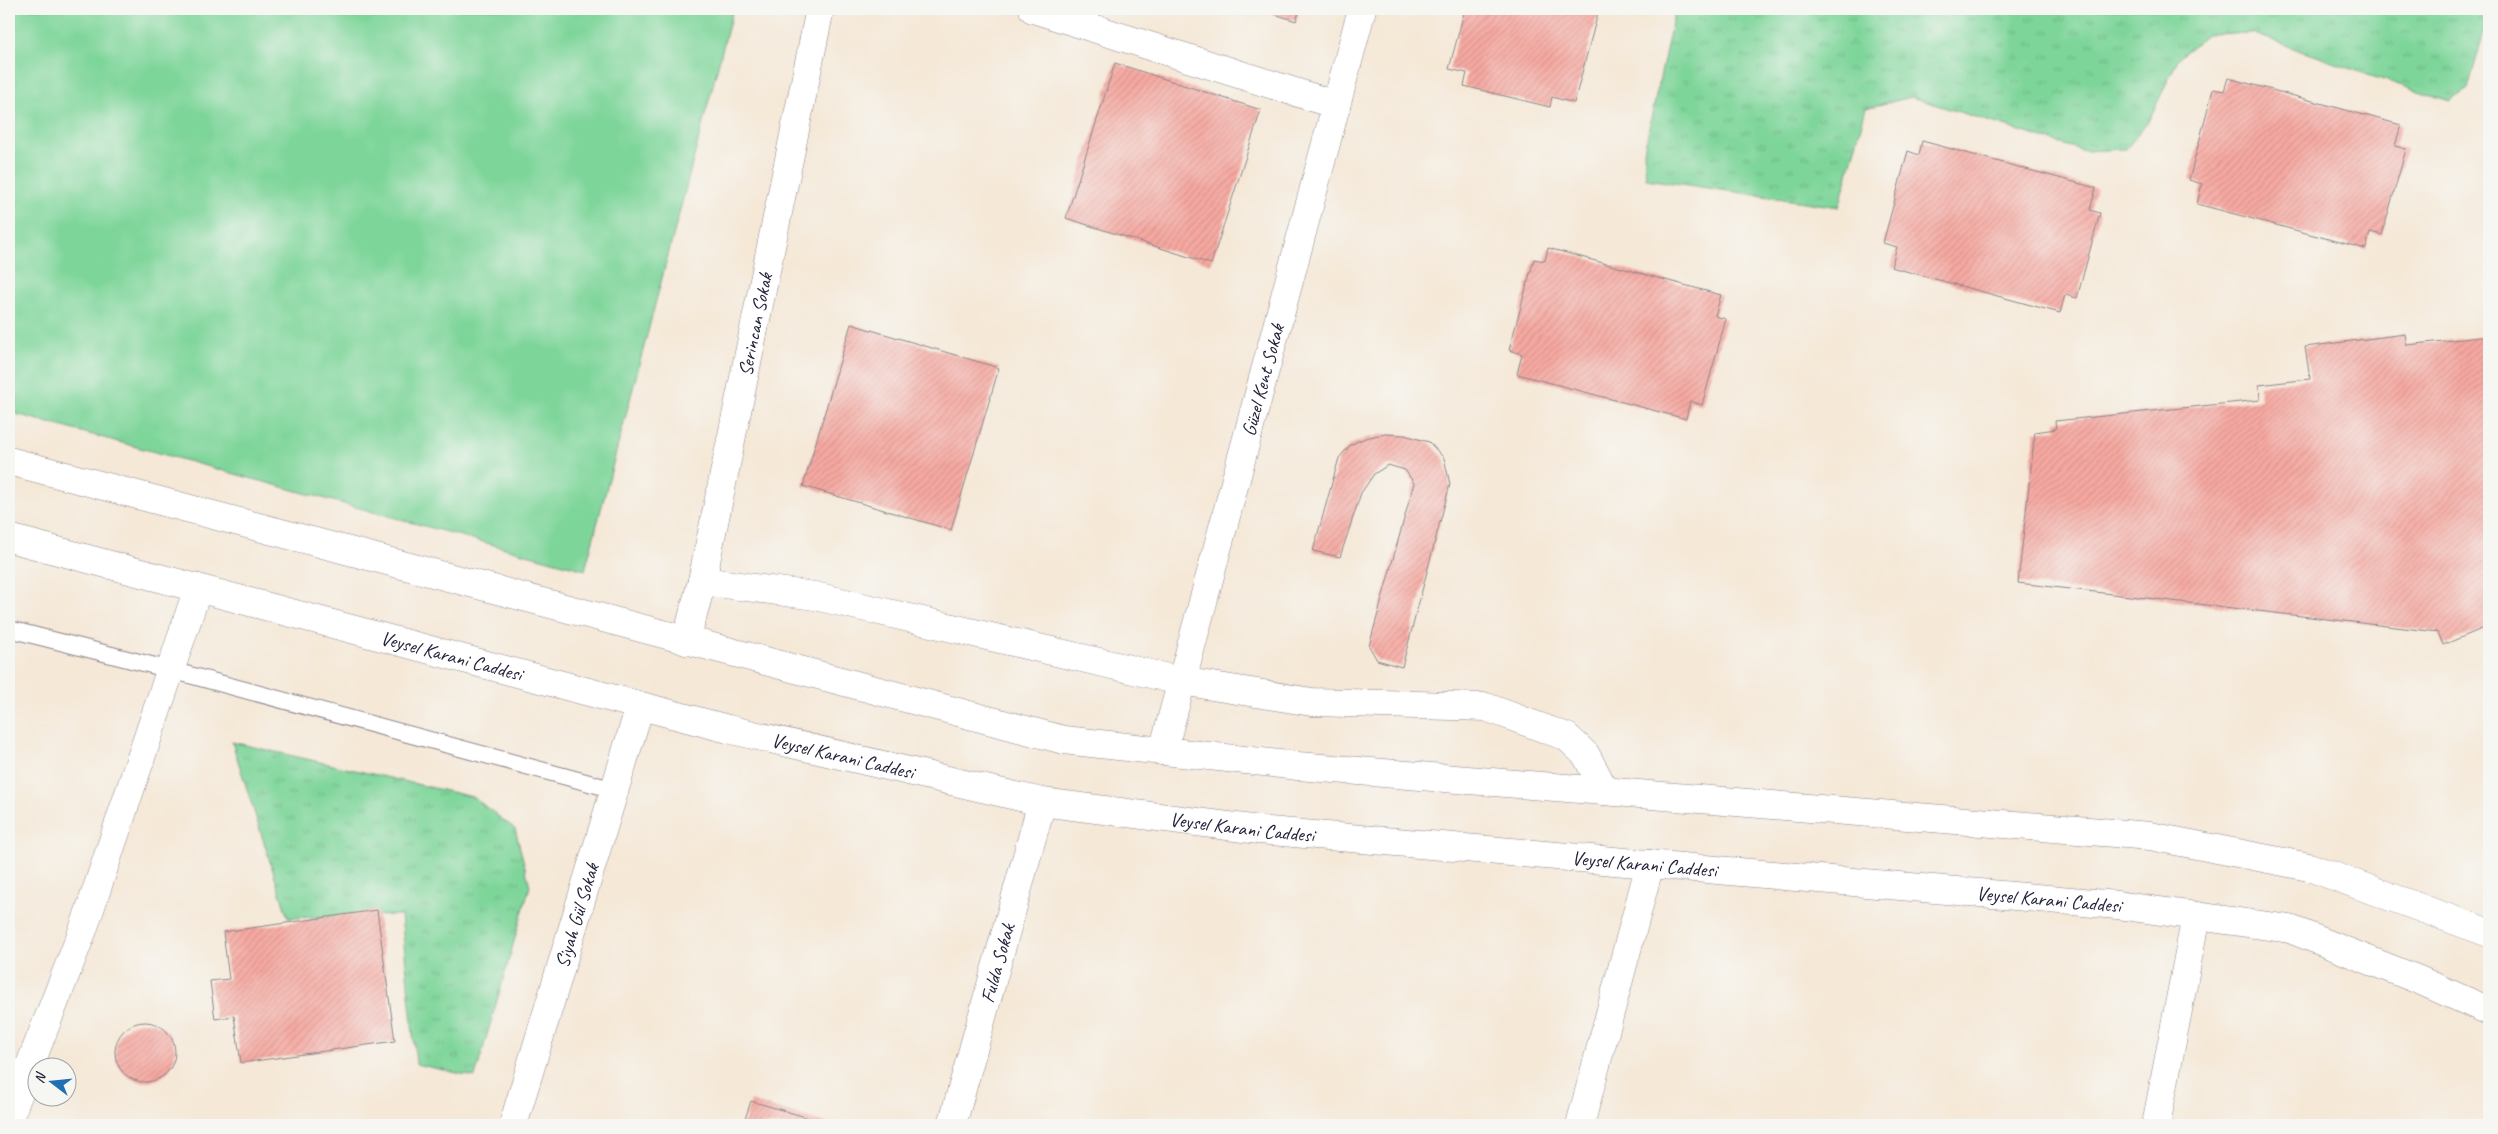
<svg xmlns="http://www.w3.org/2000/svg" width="2498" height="1134" viewBox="0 0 2498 1134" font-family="Caveat,sans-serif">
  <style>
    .grass { fill: url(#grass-tufts); stroke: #507c6a }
    .green { fill: #7ed59a; stroke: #507c6a }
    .building { fill: url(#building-hatch) }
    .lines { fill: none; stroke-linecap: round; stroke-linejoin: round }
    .lane-casing { stroke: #8c8589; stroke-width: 18 }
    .street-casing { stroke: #8c8589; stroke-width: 29 }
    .secondary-casing { stroke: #8c8589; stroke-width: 29 }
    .lane { stroke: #fff; stroke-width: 16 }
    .street { stroke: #fff; stroke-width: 28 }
    .secondary { stroke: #fff; stroke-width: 28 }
    .labels { text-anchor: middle; stroke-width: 5; stroke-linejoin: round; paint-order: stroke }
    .street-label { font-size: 20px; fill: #22223b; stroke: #f6f6f2 }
  </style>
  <defs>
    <pattern id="grass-tufts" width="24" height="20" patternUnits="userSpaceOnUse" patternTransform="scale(1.25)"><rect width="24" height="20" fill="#7ed59a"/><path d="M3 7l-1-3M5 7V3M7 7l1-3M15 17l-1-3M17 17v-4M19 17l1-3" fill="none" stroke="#6db786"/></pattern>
    <pattern id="building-hatch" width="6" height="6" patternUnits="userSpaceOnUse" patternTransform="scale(1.25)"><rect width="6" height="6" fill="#f6a9a1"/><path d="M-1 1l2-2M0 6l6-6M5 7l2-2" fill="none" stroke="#d3918c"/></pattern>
  </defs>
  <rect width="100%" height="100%" fill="#f6f6f2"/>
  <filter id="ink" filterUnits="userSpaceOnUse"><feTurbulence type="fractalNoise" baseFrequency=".02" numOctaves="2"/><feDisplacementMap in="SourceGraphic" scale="10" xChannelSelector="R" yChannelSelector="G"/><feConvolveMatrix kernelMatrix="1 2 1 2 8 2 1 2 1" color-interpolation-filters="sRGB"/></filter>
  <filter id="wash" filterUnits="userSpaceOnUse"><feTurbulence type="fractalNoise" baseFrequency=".0096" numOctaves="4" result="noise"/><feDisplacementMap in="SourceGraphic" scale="20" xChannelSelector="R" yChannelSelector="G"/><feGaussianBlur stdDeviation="1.12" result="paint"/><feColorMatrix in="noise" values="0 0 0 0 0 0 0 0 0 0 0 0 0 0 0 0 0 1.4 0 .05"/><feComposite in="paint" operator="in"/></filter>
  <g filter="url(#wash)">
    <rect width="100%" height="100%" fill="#f5e8d7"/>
    <g class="grass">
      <path d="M1675 9H2489V13L2468 89 2450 101 2368 75 2252 33 2208 34 2179 57 2148 122 2126 149 2084 151 1911 97 1866 108 1839 207 1646 179 1644 151Z"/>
      <path d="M232 742 473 797 515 829 530 886 475 1077 416 1064 401 915 288 918Z"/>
    </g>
    <path class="green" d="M9 9H733L585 570 9 412Z"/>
    <g id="blocks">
      <g class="building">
        <path d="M1259 9H1300L1296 21Z"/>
        <path d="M1465 9H1599L1574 103 1552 97 1550 107 1464 86 1467 73 1449 69Z"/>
        <path d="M1115 63 1261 110 1211 264 1066 218Z"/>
        <path d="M2228 78 2401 125 2395 146 2406 149 2382 235 2370 232 2366 249 2197 204 2202 184 2189 180 2213 89 2224 91Z"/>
        <path d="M1922 141 2096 188 2090 210 2100 213 2077 298 2065 295 2060 313 1891 267 1897 247 1883 243 1908 151 1919 155Z"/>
        <path d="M1548 248 1721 295 1715 316 1726 319 1702 405 1690 401 1686 419 1517 374 1522 354 1509 350 1534 259 1545 261Z"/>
        <path d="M851 324 999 368 951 530 803 486Z"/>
        <path d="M2405 334 2407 345 2489 336V626L2443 645 2438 632 2018 583 2035 432 2056 429 2055 421 2260 400 2259 385 2310 379 2305 347Z"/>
        <path d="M1384 434 1404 435 1429 442 1444 458 1450 484 1402 667 1377 660 1369 646 1414 483 1405 470 1388 465 1374 474 1361 493 1340 557 1313 551 1339 458 1350 445 1365 438Z"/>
        <path d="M377 910 395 1041 241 1063 234 1016 215 1019 210 981 229 979 223 932Z"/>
        <circle cx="145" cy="1052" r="30"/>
        <path d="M751 1101 826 1123 825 1125H743Z"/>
      </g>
    </g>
  </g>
  <g filter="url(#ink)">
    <use href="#blocks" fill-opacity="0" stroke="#8c8589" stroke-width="1"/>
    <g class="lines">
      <g class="lane-casing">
        <path id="lane" d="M9 629 171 670 615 790"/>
      </g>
      <g class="street-casing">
        <g id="street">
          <path d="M1033 9 1336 105"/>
          <path d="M702 581 815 596 1181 681 1312 702 1486 707 1567 737 1586 755 1605 791"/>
          <path id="s1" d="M686 641 702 581 820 9"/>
          <path id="s2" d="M1163 751 1362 9"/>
          <path d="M9 1118 83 930 198 588"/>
          <path id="s3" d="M513 1125 640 706"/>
          <path id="s4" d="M952 1125 1042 802"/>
          <path d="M1580 1125 1650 864"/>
          <path d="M2156 1125 2196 916"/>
        </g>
      </g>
      <g class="secondary-casing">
        <g id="secondary">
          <path d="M9 461 1064 740 1298 766 2150 836 2309 867 2489 933"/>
          <path id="s5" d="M9 538 728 729 1042 802 1259 830 2117 905 2290 929 2419 980 2489 1011"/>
        </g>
      </g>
      <use href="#lane" class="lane"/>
      <use href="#street" class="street"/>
      <use href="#secondary" class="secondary"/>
    </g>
  </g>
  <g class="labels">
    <g class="street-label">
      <text dy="7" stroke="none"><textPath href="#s1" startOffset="324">Serincan Sokak</textPath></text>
      <text dy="7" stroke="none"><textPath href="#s2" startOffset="384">Güzel Kent Sokak</textPath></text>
      <text dy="7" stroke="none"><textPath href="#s5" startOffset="458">Veysel Karani Caddesi</textPath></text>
      <text dy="7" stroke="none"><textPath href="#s5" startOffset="862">Veysel Karani Caddesi</textPath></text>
      <text dy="7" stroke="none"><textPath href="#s5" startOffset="1268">Veysel Karani Caddesi</textPath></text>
      <text dy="7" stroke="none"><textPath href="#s5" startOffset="1672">Veysel Karani Caddesi</textPath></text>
      <text dy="7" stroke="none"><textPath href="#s5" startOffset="2078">Veysel Karani Caddesi</textPath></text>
      <text dy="7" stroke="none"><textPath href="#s3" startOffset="219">Siyah Gül Sokak</textPath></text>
      <text dy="7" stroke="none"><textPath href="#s4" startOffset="168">Fulda Sokak</textPath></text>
    </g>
  </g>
  <rect width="2498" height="1134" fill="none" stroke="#f6f6f2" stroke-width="30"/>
  <g transform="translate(52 1082) rotate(286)"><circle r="24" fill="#f6f6f2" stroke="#a1a1a9"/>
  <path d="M0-4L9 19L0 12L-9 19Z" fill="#1f6fb2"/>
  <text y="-8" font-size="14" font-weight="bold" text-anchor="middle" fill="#22223b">N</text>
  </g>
</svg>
